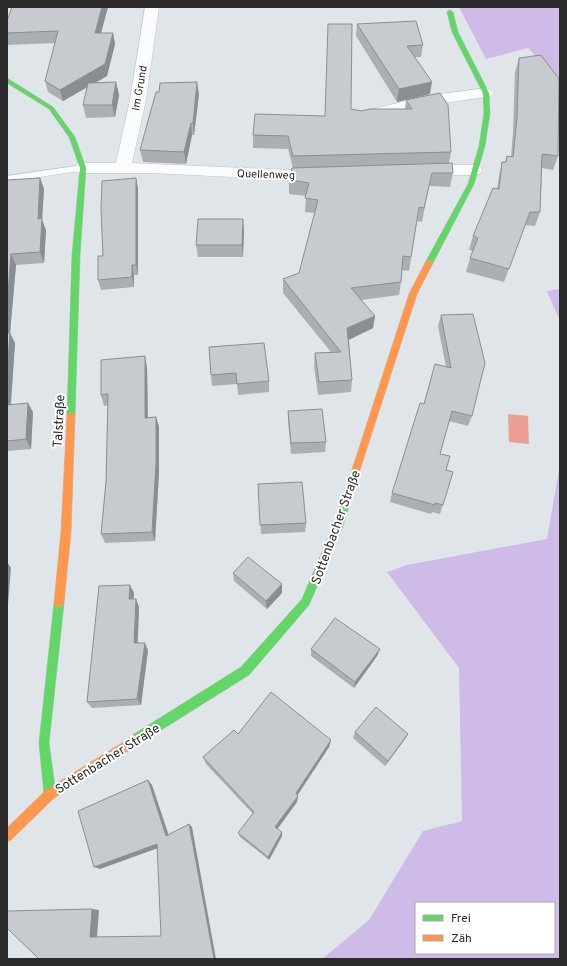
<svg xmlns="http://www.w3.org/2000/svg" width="567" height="966" viewBox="0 0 567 966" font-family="Overpass,sans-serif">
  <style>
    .green { fill: #cfbbe7; fill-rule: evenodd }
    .water { fill: #ed9e92 }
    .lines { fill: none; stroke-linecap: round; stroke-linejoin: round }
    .lane-casing { stroke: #c0c1c1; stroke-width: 1 }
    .street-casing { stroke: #c0c1c1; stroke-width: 1 }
    .fast-casing { stroke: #c0c1c1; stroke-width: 1 }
    .slow-casing { stroke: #c0c1c1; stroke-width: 1 }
    .lane { fill: #fafbfc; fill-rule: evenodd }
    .street { fill: #fafbfc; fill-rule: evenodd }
    .fast { fill: #63d668; fill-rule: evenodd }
    .slow { fill: #ff974d; fill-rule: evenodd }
    .wall { fill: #abafb2 }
    .shaded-wall { fill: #8b8e91 }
    .building { fill: #c7cbcf; stroke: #8b8e91 }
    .labels { text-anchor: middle; stroke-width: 4; stroke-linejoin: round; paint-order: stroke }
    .far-street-label { font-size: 11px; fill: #2b2b2b; stroke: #fff }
    .street-label { font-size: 13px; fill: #2b2b2b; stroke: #fff }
  </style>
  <rect width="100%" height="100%" fill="#e0e5ea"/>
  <g class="green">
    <path d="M459 7H560V80L528 48 486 59Z"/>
    <path d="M560 289V321L547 291Z"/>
    <path d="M560 464V959H322L369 920 423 831 462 821 459 668 387 572 407 565 547 539ZM416 903H554V953H416Z"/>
  </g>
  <path class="water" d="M508 414 528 416 529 444 509 442Z"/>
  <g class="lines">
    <g class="lane-casing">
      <path id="lane" d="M83 165 87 168 86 170 7 182V176Z"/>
    </g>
    <g class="street-casing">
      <g id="street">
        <path d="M145 7H159L146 100 132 163 292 170 321 169 327 170 329 174 327 178 292 180 152 173H83L77 172 75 168 77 164 83 163H116L130 100Z"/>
        <path d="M486 88 491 90 494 93 491 96 426 106 363 121 357 119 355 116 357 113 426 96Z"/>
        <path d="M423 165H474L480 166 482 170 480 174 474 175H423L417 174 415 170 417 166Z"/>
      </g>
    </g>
    <g class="fast-casing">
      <g id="fast">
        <path d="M450 10 453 12 458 32 489 93 490 113 485 146 474 184 433 263 429 266 425 263 468 184 479 146 484 113 483 93 452 32 447 12Z"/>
        <path d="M7 78 53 107 75 137 86 168 80 255 75 415 71 418 67 415 72 255 80 168 69 137 49 109 7 83Z"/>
        <path d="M352 478 355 479 356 482 343 526 309 605 249 675 139 744 135 745 131 744 130 740 131 736 241 667 302 599 333 526 348 482 349 479Z"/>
        <path d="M59 598 62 600 64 603 49 743 56 794 54 798 50 800 46 798 44 794 39 743 54 603 56 600Z"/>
      </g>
    </g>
    <g class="slow-casing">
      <g id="slow">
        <path d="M429 260 433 263 417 294 356 482 355 485 352 486 349 485 348 482 409 294 426 261Z"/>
        <path d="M71 412 75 415 71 532 64 603 62 606 59 608 56 606 54 603 61 532 67 415Z"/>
        <path d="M135 735 139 736 140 740 139 744 54 798 11 840 7 842V828L46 790Z"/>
      </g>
    </g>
    <use href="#lane" class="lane"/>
    <use href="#street" class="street"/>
    <use href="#fast" class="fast"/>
    <use href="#slow" class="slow"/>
  </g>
  <g class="wall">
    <path d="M10 7H108L101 33H113L115 44 107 76 95 83 116 82 119 95 115 117 86 118 83 105 87 87 63 101 48 92 45 81 55 43 7 45V21L11 9Z"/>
    <path d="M357 24 423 45 421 57H415L430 94 397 102 356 36Z"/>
    <path d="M519 58 558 156 553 170 542 168 540 212 535 226 525 225 504 282 466 272 470 258 473 251 469 250 473 236 497 189 499 176 502 162H505L507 156 511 157 513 132 515 72Z"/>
    <path d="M199 94 194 135H192L186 164 143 162 140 150Z"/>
    <path d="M406 100 451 152 449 163 453 173 450 187 429 186 422 222 417 221 409 271 402 270 401 282 399 295 361 300 375 316 373 328 349 340 352 380 351 392 318 395 314 366 315 353 331 352 283 293V279L299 273 315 213 305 212 306 196 289 194V180L293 168 288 149 253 148V135L325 116 351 109 361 111 405 109Z"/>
    <path d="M40 178 44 189 42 220 46 230 44 263 16 265 10 333 15 343 11 404 33 412 31 449 7 451V180Z"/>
    <path d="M136 178 138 189V275H134V287L101 290 98 280Z"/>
    <path d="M244 231 243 257H198L196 245Z"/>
    <path d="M441 315 472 416 468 426 449 421 440 454 446 470 443 505 440 514 432 512 431 514 390 502 392 493 424 404 446 367 438 326Z"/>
    <path d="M209 347 269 381V392L238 395 237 384 212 386 211 375Z"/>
    <path d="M147 367 148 418 156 417 159 427V473L155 541 105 543 101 534 106 482 108 405 104 406 101 395Z"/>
    <path d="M288 411 326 442 325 452 291 454 288 421Z"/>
    <path d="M258 484 306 523 305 532 261 534Z"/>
    <path d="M233 573 282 593 267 609 234 581Z"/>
    <path d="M134 593 133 599H136L139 607 138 643 148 650 141 705 92 708 87 702Z"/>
    <path d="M311 649H380L377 656 354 688 311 656Z"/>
    <path d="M355 732 405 739 385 766 353 738Z"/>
    <path d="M238 734 331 740 329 747 297 795 298 796 297 802 277 829 282 836 269 860 240 837 238 833 253 814 206 764 203 757Z"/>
  </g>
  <g class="shaded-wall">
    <path d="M102 7H108L98 44 95 33Z"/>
    <path d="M113 33 115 44 107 76 63 101 60 90Z"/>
    <path d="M116 82 119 95 115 117 112 105Z"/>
    <path d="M197 82 199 94 194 135 193 123Z"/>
    <path d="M432 82 430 94 397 102 399 89Z"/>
    <path d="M191 123 192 135 186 164 184 152Z"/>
    <path d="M40 178 44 189 42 220 46 230 44 263 40 252 38 219Z"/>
    <path d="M136 178 138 189V275L136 265Z"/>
    <path d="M243 219 244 231 243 257 242 245Z"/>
    <path d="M11 254 16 265 10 333 15 343 10 415 7 409V305Z"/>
    <path d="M132 265 134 275V287L132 277Z"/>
    <path d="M375 316 373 328 346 341 347 328Z"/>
    <path d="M145 356 147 367 148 428 145 418Z"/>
    <path d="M28 403 33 412 31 449 26 439Z"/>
    <path d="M156 417 159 427V473L155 541 152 532Z"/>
    <path d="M7 562 11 568 7 616Z"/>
    <path d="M282 584V593L267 609 266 601Z"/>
    <path d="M130 585 134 593 133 607 129 599Z"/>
    <path d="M136 599 139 607 137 650 134 643Z"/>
    <path d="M145 643 148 650 141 705 137 699Z"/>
    <path d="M380 649 377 656 354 688 355 682Z"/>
    <path d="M408 734 405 739 385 766 388 761Z"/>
    <path d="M331 740 329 747 295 799 296 793Z"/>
    <path d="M148 780 152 785 170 839 166 836Z"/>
    <path d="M298 796 297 802 276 831 275 827Z"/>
    <path d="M189 824 192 827 216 959H214Z"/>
    <path d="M282 832V836L269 860 268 857Z"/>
    <path d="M157 844 161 847 100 869 94 867Z"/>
    <path d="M92 909 99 910 97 937H90Z"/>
  </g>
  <g class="building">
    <path d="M12 7H102L95 33H113L105 64 60 90 45 81 58 31 7 33V21Z"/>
    <path d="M416 21 423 45 407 46 432 82 399 89 357 24Z"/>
    <path d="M328 24H352L351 109 361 111 370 109H412L406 100 440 93 448 105 451 152 293 156 288 136 253 135 255 114 325 116Z"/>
    <path d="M541 55 559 79 558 156 542 154 540 212H530L509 269 470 258 478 238 473 236 493 188 499 189 502 162H506L507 156 513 157 517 118 519 58Z"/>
    <path d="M116 82 112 105H83L88 83Z"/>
    <path d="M197 82 193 123H191L184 152 140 150 156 92H159L160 83Z"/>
    <path d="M452 163 453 173H432L424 208 419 207 411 257 403 256 401 282 351 288 375 316 347 328 352 380 319 382 315 353 341 352 283 279 299 273 318 200 305 198 309 183 289 180 292 168Z"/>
    <path d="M40 178 38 219 42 218 40 252 11 254 7 305V180Z"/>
    <path d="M136 178V265H132V277L98 280V256H103L101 209 102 181Z"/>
    <path d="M198 219H243L242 245H196Z"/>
    <path d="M473 314 485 363 472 416 452 411 440 454 450 456 446 470 453 472 443 505 435 503V505L392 493 420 403 424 404 435 364 451 368 441 315Z"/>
    <path d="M7 333H10L7 377Z"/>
    <path d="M264 343 269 381 237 384 236 373 211 375 209 347Z"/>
    <path d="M145 356V418L156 417V463L152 532 101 534 106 482 108 394 101 395V360Z"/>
    <path d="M28 403 26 439 7 441V405Z"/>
    <path d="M322 409 326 442 291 443 288 411Z"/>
    <path d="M302 482 306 523 260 525 258 484Z"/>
    <path d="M248 557 282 584 266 601 233 573Z"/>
    <path d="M130 585 129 599H136L134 643H145L137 699 87 702 99 586Z"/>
    <path d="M335 618 380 649 355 682 311 649Z"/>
    <path d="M271 692 331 740 296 793 298 796 275 827 282 832 268 857 238 833 254 812 203 757 234 730 238 734Z"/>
    <path d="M376 707 408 734 388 761 355 732Z"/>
    <path d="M148 780 166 836 189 824 214 959H39L7 928V911L92 909 90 937 161 936 157 844 94 867 78 811Z"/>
  </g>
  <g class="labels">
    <g class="far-street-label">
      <text transform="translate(139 88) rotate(-80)" y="4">Im Grund</text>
      <text transform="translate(266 174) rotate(2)" y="4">Quellenweg</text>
    </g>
    <g class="street-label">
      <text transform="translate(58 421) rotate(-87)" y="5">Talstraße</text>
      <text transform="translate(335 527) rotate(-70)" y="5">Sottenbacher Straße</text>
      <text transform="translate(107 758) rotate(-32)" y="5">Sottenbacher Straße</text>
    </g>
  </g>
  <rect width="567" height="966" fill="none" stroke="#2b2b2b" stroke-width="16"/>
  <rect x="415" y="902" width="140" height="52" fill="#ffffff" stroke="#aaaaaa"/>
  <rect x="423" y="915" width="20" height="6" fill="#63d668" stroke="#aaaaaa"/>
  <text x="451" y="922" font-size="12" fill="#2b2b2b">Frei</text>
  <rect x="423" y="935" width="20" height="6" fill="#ff974d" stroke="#aaaaaa"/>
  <text x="451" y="942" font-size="12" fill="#2b2b2b">Zäh</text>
</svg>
